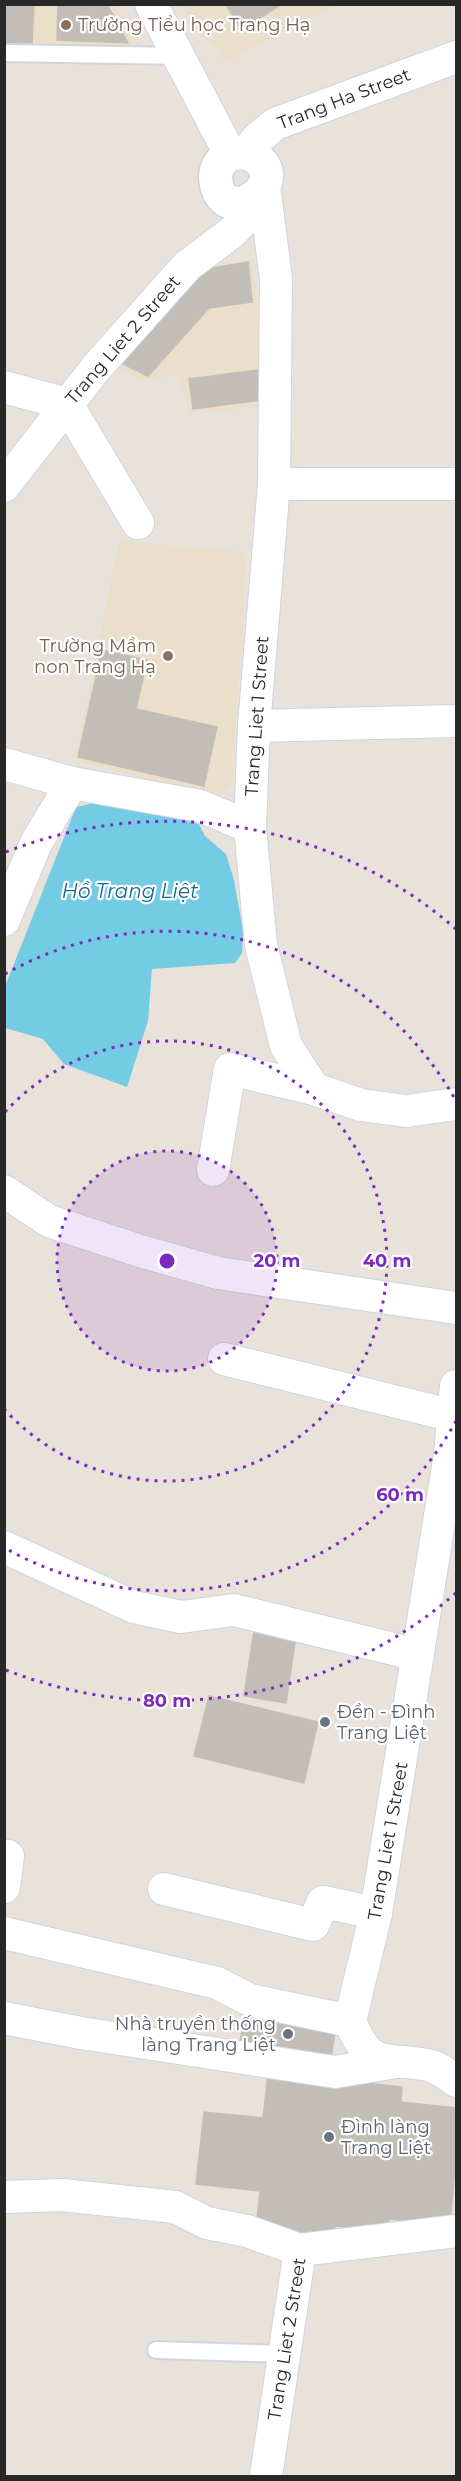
<svg xmlns="http://www.w3.org/2000/svg" width="461" height="2481" viewBox="0 0 461 2481" font-family="Montserrat,sans-serif">
  <style>
    .education { fill: #eadfcb }
    .water { fill: #74cbe4 }
    .building { fill: #c2bdb6; stroke: #c4beb4; stroke-width: 1.5 }
    .lines { fill: none; stroke-linecap: round; stroke-linejoin: round }
    .lane-casing { stroke: #d0d4e0; stroke-width: 20 }
    .street-casing { stroke: #d0d4e0; stroke-width: 34 }
    .secondary-casing { stroke: #d0d4e0; stroke-width: 36 }
    .lane { stroke: #fff; stroke-width: 16 }
    .street { stroke: #fff; stroke-width: 32 }
    .secondary { stroke: #fff; stroke-width: 33 }
    .ring { fill: none; stroke: #7b2cbf; stroke-width: 3; stroke-dasharray: 3 6 }
    .education-dot { fill: #8d6e63; stroke: #fff; stroke-width: 2 }
    .worship-dot { fill: #6b7280; stroke: #fff; stroke-width: 2 }
    .labels { text-anchor: middle; stroke-width: 4.5; stroke-linejoin: round; paint-order: stroke }
    .education-label { font-size: 18px; fill: #785e54; stroke: #fff; text-anchor: start }
    .street-label { font-size: 18px; fill: #282828; stroke: #fff }
    .worship-label { font-size: 18px; fill: #5b616d; stroke: #fff; text-anchor: start }
    .water-label { font-size: 20px; font-style: italic; fill: #17698d; stroke: #fff }
    .centre { fill: #7b2cbf; stroke: #fff; stroke-width: 3 }
    .ring-label { font-size: 18px; text-anchor: middle; font-weight: bold; fill: #7b2cbf; stroke: #fff; stroke-width: 4.5; stroke-linejoin: round; paint-order: stroke }
  </style>
  <rect width="100%" height="100%" fill="#e9e2da"/>
  <g class="education">
    <path d="M115 4 141 48 5 46V5Z"/>
    <path d="M182 5H335L226 62 193 24Z"/>
    <path d="M252 259 269 406 190 413 177 376 138 380 110 360 186 270Z"/>
    <path d="M119 541 247 552 232 785 218 797 75 761Z"/>
  </g>
  <path class="water" d="M104 801 199 824 205 836 226 854 234 880 243 931 242 953 235 963 152 969 148 1021 127 1087 64 1064 43 1039 5 1028 4 989 76 807Z"/>
  <g class="building">
    <path d="M4 4H34L32 43 4 42Z"/>
    <path d="M58 4H107L128 43 57 40Z"/>
    <path d="M226 4H282L241 30Z"/>
    <path d="M248 262 252 302 209 308 148 376 113 359 188 272Z"/>
    <path d="M257 370 261 400 193 409 189 379Z"/>
    <path d="M102 650 147 660 136 709 217 727 204 786 78 757Z"/>
    <path d="M254 1630 296 1636 286 1703 244 1696Z"/>
    <path d="M209 1696 318 1722 304 1783 194 1756Z"/>
    <path d="M246 2004 337 2019 330 2065 239 2050Z"/>
    <path d="M268 2073 402 2087 401 2102 456 2108V2157L450 2225 389 2219 388 2231 335 2226 334 2238 256 2229 260 2191 196 2184 204 2112 263 2118Z"/>
  </g>
  <g class="lines">
    <g class="lane-casing">
      <g id="lane">
        <path d="M4 53 180 56"/>
        <path d="M156 2350 284 2354"/>
      </g>
    </g>
    <g class="street-casing">
      <g id="street">
        <path d="M151 4 230 154 246 153 256 140 275 124 456 57"/>
        <path d="M264 186 276 279 274 484 254 726 250 827 261 945 286 1046 314 1089 361 1105 406 1111 456 1104"/>
        <path d="M4 387 67 404 138 523"/>
        <path d="M274 484H456"/>
        <path d="M4 486 96 368 187 266 231 233 242 222 247 202"/>
        <path d="M254 726 456 721"/>
        <path d="M4 764 72 783 200 806 250 827"/>
        <path d="M4 920 36 843 72 783"/>
        <path d="M213 1170 230 1069 314 1089"/>
        <path d="M4 1191 49 1221 140 1251 218 1273 456 1308"/>
        <path d="M224 1359 454 1416"/>
        <path d="M456 1386 450 1454 376 1913 350 2021C370 2071 385 2057 428 2065 438 2067 448 2075 456 2081"/>
        <path d="M4 1547 134 1607 181 1617 234 1610 418 1655"/>
        <path d="M4 1856H8L4 1887"/>
        <path d="M164 1889 313 1925 323 1902 376 1913"/>
        <path d="M4 1933 217 1983 250 2000 350 2021"/>
        <path d="M4 2018 81 2033 335 2072 396 2062"/>
        <path d="M4 2197 62 2195 175 2207 207 2223 247 2231 300 2250"/>
        <path d="M266 2476 300 2250 456 2231"/>
      </g>
    </g>
    <g class="secondary-casing">
      <path id="secondary" d="M230 154C220 161 214 169 216 182 225 235 303 175 246 153"/>
    </g>
    <use href="#lane" class="lane"/>
    <use href="#street" class="street"/>
    <use href="#secondary" class="secondary"/>
  </g>
  <circle cx="167" cy="1261" r="110" fill="#7b2cbf" fill-opacity=".12"/>
  <g class="ring">
    <circle cx="167" cy="1261" r="110"/>
    <path d="M5 1112A220 220 0 1 1 5 1410"/>
    <path d="M456 1421A330 330 0 0 1 5 1548M5 974A330 330 0 0 1 456 1101"/>
    <path d="M456 1593A440 440 0 0 1 6 1670M6 852A440 440 0 0 1 456 929"/>
  </g>
  <g class="education-dot">
    <circle cx="66" cy="25" r="6"/>
    <circle cx="168" cy="656" r="6"/>
  </g>
  <g class="worship-dot">
    <circle cx="325" cy="1722" r="6"/>
    <circle cx="288" cy="2034" r="6"/>
    <circle cx="329" cy="2137" r="6"/>
  </g>
  <g class="labels">
    <g class="education-label">
      <text x="78" y="31">Trường Tiểu học Trang Hạ</text>
      <text x="156" y="652" text-anchor="end">Trường Mầm<tspan x="156" dy="21">non Trang Hạ</tspan></text>
    </g>
    <g class="street-label">
      <text transform="translate(344 99) rotate(-21)" y="6">Trang Ha Street</text>
      <text transform="translate(123 340) rotate(-49)" y="6">Trang Liet 2 Street</text>
      <text transform="translate(257 716) rotate(-86)" y="6">Trang Liet 1 Street</text>
      <text transform="translate(388 1841) rotate(-80)" y="6">Trang Liet 1 Street</text>
      <text transform="translate(287 2339) rotate(-81)" y="6">Trang Liet 2 Street</text>
    </g>
    <g class="worship-label">
      <text x="337" y="1718">Đền - Đình<tspan x="337" dy="21">Trang Liệt</tspan></text>
      <text x="276" y="2030" text-anchor="end">Nhà truyền thống<tspan x="276" dy="21">làng Trang Liệt</tspan></text>
      <text x="341" y="2133">Đình làng<tspan x="341" dy="21">Trang Liệt</tspan></text>
    </g>
    <g class="water-label">
      <text x="130" y="898">Hồ Trang Liệt</text>
    </g>
  </g>
  <circle cx="167" cy="1261" r="9" class="centre"/>
  <g class="ring-label">
    <text x="277" y="1267">20 m</text>
    <text x="387" y="1267">40 m</text>
    <text x="400" y="1501">60 m</text>
    <text x="167" y="1707">80 m</text>
  </g>
  <rect width="461" height="2481" fill="none" stroke="#282828" stroke-width="12"/>
</svg>
